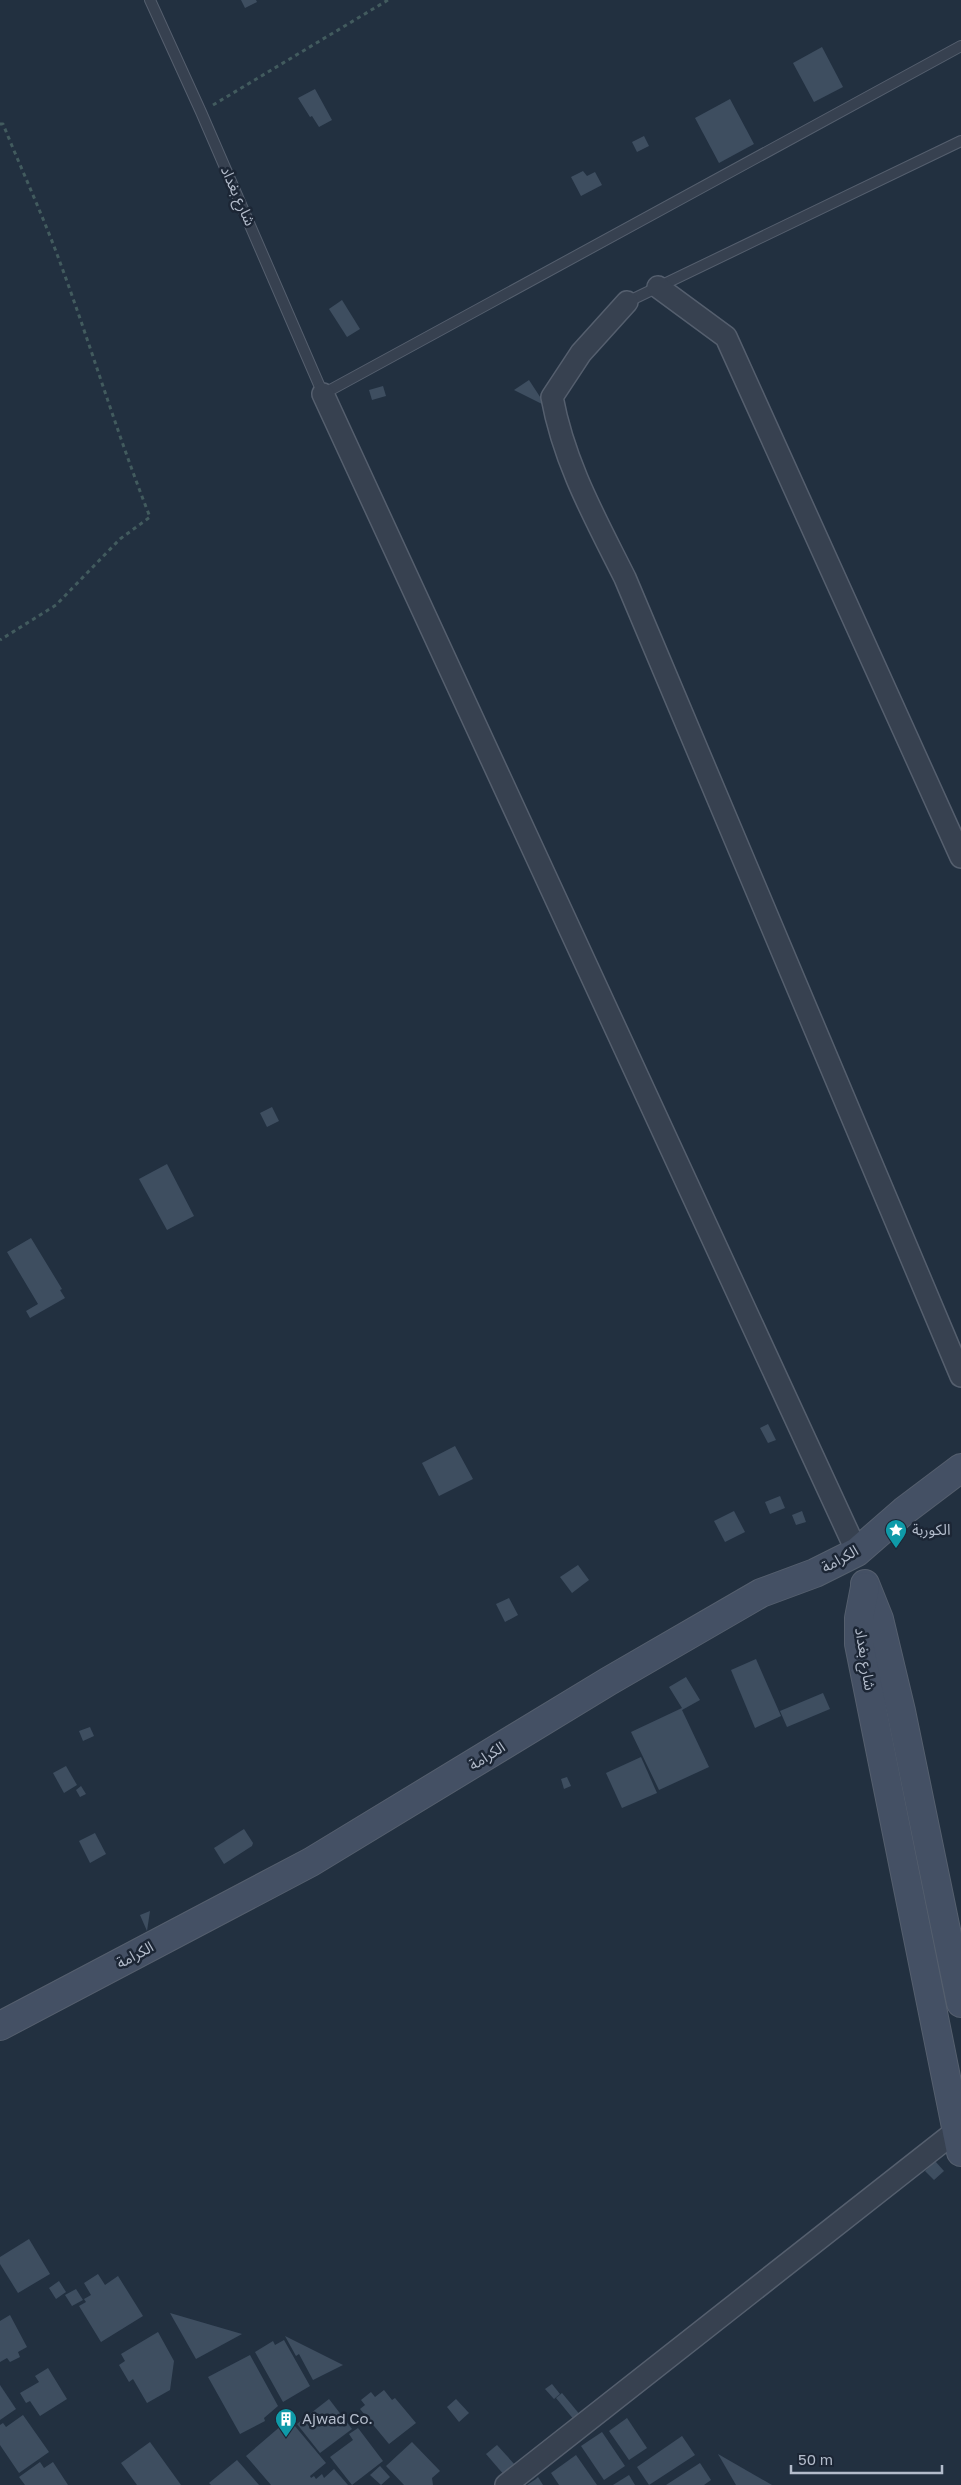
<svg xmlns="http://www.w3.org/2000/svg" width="961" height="2485" viewBox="0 0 961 2485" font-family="'Golos Text','Noto Sans Arabic',sans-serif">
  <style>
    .building { fill: #3e4e60 }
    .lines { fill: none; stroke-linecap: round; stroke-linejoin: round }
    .service-casing { stroke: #555f6e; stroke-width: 12 }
    .minor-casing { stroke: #555f6e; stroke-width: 24 }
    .secondary-casing { stroke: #555f6e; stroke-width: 30 }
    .path { stroke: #425b5e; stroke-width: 3; stroke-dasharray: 4 4; stroke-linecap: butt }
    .service { stroke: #374150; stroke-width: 10 }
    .minor { stroke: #374150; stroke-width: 21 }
    .secondary { stroke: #445064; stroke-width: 28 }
    .labels { text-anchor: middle; stroke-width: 5; stroke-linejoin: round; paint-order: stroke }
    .street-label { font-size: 15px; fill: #b3bccb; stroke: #1c2635 }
    .poi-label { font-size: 15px; fill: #b3bccb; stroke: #1c2635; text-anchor: start }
  </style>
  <rect width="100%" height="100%" fill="#223040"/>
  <g class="building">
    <path d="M241 0H256L257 2 245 8Z"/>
    <path d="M822 47 843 87 814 102 793 63Z"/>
    <path d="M315 89 332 120 319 127 312 116 310 117 298 98Z"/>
    <path d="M730 99 754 144 719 163 695 118Z"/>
    <path d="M644 136 649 146 637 152 632 142Z"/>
    <path d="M583 171 587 176 595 172 602 185 581 196 571 177Z"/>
    <path d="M342 300 360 329 347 337 329 309Z"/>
    <path d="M529 380 546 406 514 390Z"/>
    <path d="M383 386 386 396 372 400 369 390Z"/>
    <path d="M272 1107 279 1121 267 1127 260 1113Z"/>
    <path d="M167 1164 194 1216 167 1230 139 1179Z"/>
    <path d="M31 1238 62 1289 60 1290 65 1298 30 1318 26 1311 38 1304 7 1252Z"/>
    <path d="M768 1424 776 1440 768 1443 760 1428Z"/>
    <path d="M455 1446 473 1479 439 1496 422 1463Z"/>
    <path d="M780 1496 785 1508 770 1514 765 1502Z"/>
    <path d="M734 1511 745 1532 725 1542 714 1521Z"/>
    <path d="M802 1511 806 1522 796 1525 792 1515Z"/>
    <path d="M578 1565 589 1580 572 1593 560 1577Z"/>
    <path d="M509 1598 518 1615 505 1622 496 1604Z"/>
    <path d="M756 1659 781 1716 755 1728 731 1670Z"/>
    <path d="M686 1677 700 1700 682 1710 709 1767 659 1790 631 1732 682 1708 669 1687Z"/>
    <path d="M823 1693 830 1709 787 1727 780 1711Z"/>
    <path d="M90 1727 94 1736 83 1741 79 1731Z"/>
    <path d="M641 1757 657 1793 622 1808 606 1773Z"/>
    <path d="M66 1766 77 1785 64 1793 53 1773Z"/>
    <path d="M567 1777 571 1786 564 1789 561 1779Z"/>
    <path d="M81 1786 86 1794 80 1797 76 1790Z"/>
    <path d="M244 1829 253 1843 252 1846 224 1864 214 1848Z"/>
    <path d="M95 1833 106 1854 90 1863 79 1841Z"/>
    <path d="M150 1911 147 1931 140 1915Z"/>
    <path d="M935 2161 944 2171 934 2180 925 2171Z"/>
    <path d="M29 2239 50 2274 18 2293 0 2264V2257Z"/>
    <path d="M98 2274 105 2285 118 2276 143 2316 101 2342 79 2306 86 2302 84 2299 91 2295 84 2283Z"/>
    <path d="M59 2281 66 2292 56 2299 49 2288Z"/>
    <path d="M76 2289 83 2300 72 2306 65 2295Z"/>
    <path d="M170 2313 242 2334 196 2359Z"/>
    <path d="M10 2315 27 2347 18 2352 20 2357 10 2362 7 2358 0 2362V2321Z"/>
    <path d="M158 2332 174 2361 170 2390 147 2403 133 2379 129 2382 119 2365 125 2361 121 2354Z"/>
    <path d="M285 2336 343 2365 313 2380 299 2354 296 2356Z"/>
    <path d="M284 2340 310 2386 283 2402 255 2352 273 2341 275 2345Z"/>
    <path d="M250 2355 278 2406 264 2418 265 2421 240 2434 208 2377Z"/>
    <path d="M48 2368 67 2399 40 2416 30 2401 26 2403 20 2393 39 2382 35 2376Z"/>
    <path d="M552 2384 560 2394 554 2399 545 2389Z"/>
    <path d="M0 2385 16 2409 0 2420Z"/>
    <path d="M384 2390 392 2400 395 2398 416 2423 389 2444 360 2409 365 2405 361 2400 371 2392 375 2397Z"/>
    <path d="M562 2393 581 2416 575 2421 556 2398Z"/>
    <path d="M329 2399 352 2429 320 2453 297 2424Z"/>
    <path d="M456 2399 469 2413 459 2422 447 2407Z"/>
    <path d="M23 2415 49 2452 19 2473 0 2445V2425L3 2423 6 2427Z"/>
    <path d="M627 2418 647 2448 629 2460 609 2431Z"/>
    <path d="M289 2419 326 2463 310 2476 311 2478 314 2476 316 2479 322 2474 324 2478 334 2469 348 2485H271L246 2456Z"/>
    <path d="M358 2428 383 2461 352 2485 330 2457 353 2440 349 2434Z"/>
    <path d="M602 2432 625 2466 604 2480 581 2446Z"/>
    <path d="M682 2436 695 2455 649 2485 637 2467Z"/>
    <path d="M150 2442 181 2485H137L121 2463Z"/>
    <path d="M412 2442 440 2471 432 2478 433 2485H404L386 2466Z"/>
    <path d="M497 2445 516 2466 505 2476 486 2454Z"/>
    <path d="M718 2454 772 2485H736Z"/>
    <path d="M576 2455 597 2485H559L551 2473Z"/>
    <path d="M237 2460 259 2485H211L209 2483Z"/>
    <path d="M40 2462 44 2468 53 2462 68 2485H25L19 2477Z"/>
    <path d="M700 2463 711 2480 704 2485H666Z"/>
    <path d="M380 2466 390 2477 381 2485 370 2475Z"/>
    <path d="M629 2475 635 2485H613Z"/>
    <path d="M538 2477 543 2485H527L536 2479Z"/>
  </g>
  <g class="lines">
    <g class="service-casing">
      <g id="service">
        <path d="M150 0 201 112 323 394 961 46"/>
        <path d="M627 302 961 141"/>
      </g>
    </g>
    <g class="minor-casing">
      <g id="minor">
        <path d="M658 287 726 337 961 857"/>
        <path d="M627 302 581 353 552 397C564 463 595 518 625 578L961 1376"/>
        <path d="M323 394 857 1552"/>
        <path d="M506 2485 956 2131"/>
      </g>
    </g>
    <g class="secondary-casing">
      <g id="secondary">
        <path d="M865 1584 879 1619 901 1711 961 2003"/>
        <path d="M865 1587 859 1618V1644L961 2152"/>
        <path d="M0 2026 311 1862 609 1681 761 1593 815 1573 857 1552 904 1511 961 1468"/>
      </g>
    </g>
    <g class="path">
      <path d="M213 105 388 0"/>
      <path d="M0 124H3C22 171 44 218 61 265 92 349 117 434 150 517L120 539 56 605 0 640"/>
    </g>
    <use href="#service" class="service"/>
    <use href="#minor" class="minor"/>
    <use href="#secondary" class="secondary"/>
  </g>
  <defs>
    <g id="sight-pin" transform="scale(1.125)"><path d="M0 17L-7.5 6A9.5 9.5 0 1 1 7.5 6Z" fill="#0f9aa8" stroke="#1c2635"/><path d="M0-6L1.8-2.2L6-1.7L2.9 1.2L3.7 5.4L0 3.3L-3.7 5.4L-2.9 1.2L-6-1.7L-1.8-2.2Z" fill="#fff"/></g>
    <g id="building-pin" transform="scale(1.125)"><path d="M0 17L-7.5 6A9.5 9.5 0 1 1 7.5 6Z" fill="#0f9aa8" stroke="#1c2635"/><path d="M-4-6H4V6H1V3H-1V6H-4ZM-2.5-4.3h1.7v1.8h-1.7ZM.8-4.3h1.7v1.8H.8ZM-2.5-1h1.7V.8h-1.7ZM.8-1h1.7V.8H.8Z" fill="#fff"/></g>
  </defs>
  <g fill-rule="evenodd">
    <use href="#sight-pin" x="896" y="1530"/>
    <use href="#building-pin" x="286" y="2419"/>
  </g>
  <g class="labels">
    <g class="street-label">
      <text transform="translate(238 196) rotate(66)" y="5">شارع بغداد</text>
      <text transform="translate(840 1559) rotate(-29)" y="5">الكرامة</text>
      <text transform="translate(865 1659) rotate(81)" y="5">شارع بغداد</text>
      <text transform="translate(487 1756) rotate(-32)" y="5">الكرامة</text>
      <text transform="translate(135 1955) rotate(-28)" y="5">الكرامة</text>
    </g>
    <g class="poi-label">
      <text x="912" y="1535">الكوربة</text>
      <text x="302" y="2424">Ajwad Co.</text>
    </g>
  </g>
  <path d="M791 2465v8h151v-8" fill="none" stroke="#b3bccb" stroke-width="2.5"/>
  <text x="798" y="2465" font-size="15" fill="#b3bccb" stroke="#1c2635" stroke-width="4" paint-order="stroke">50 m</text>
</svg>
